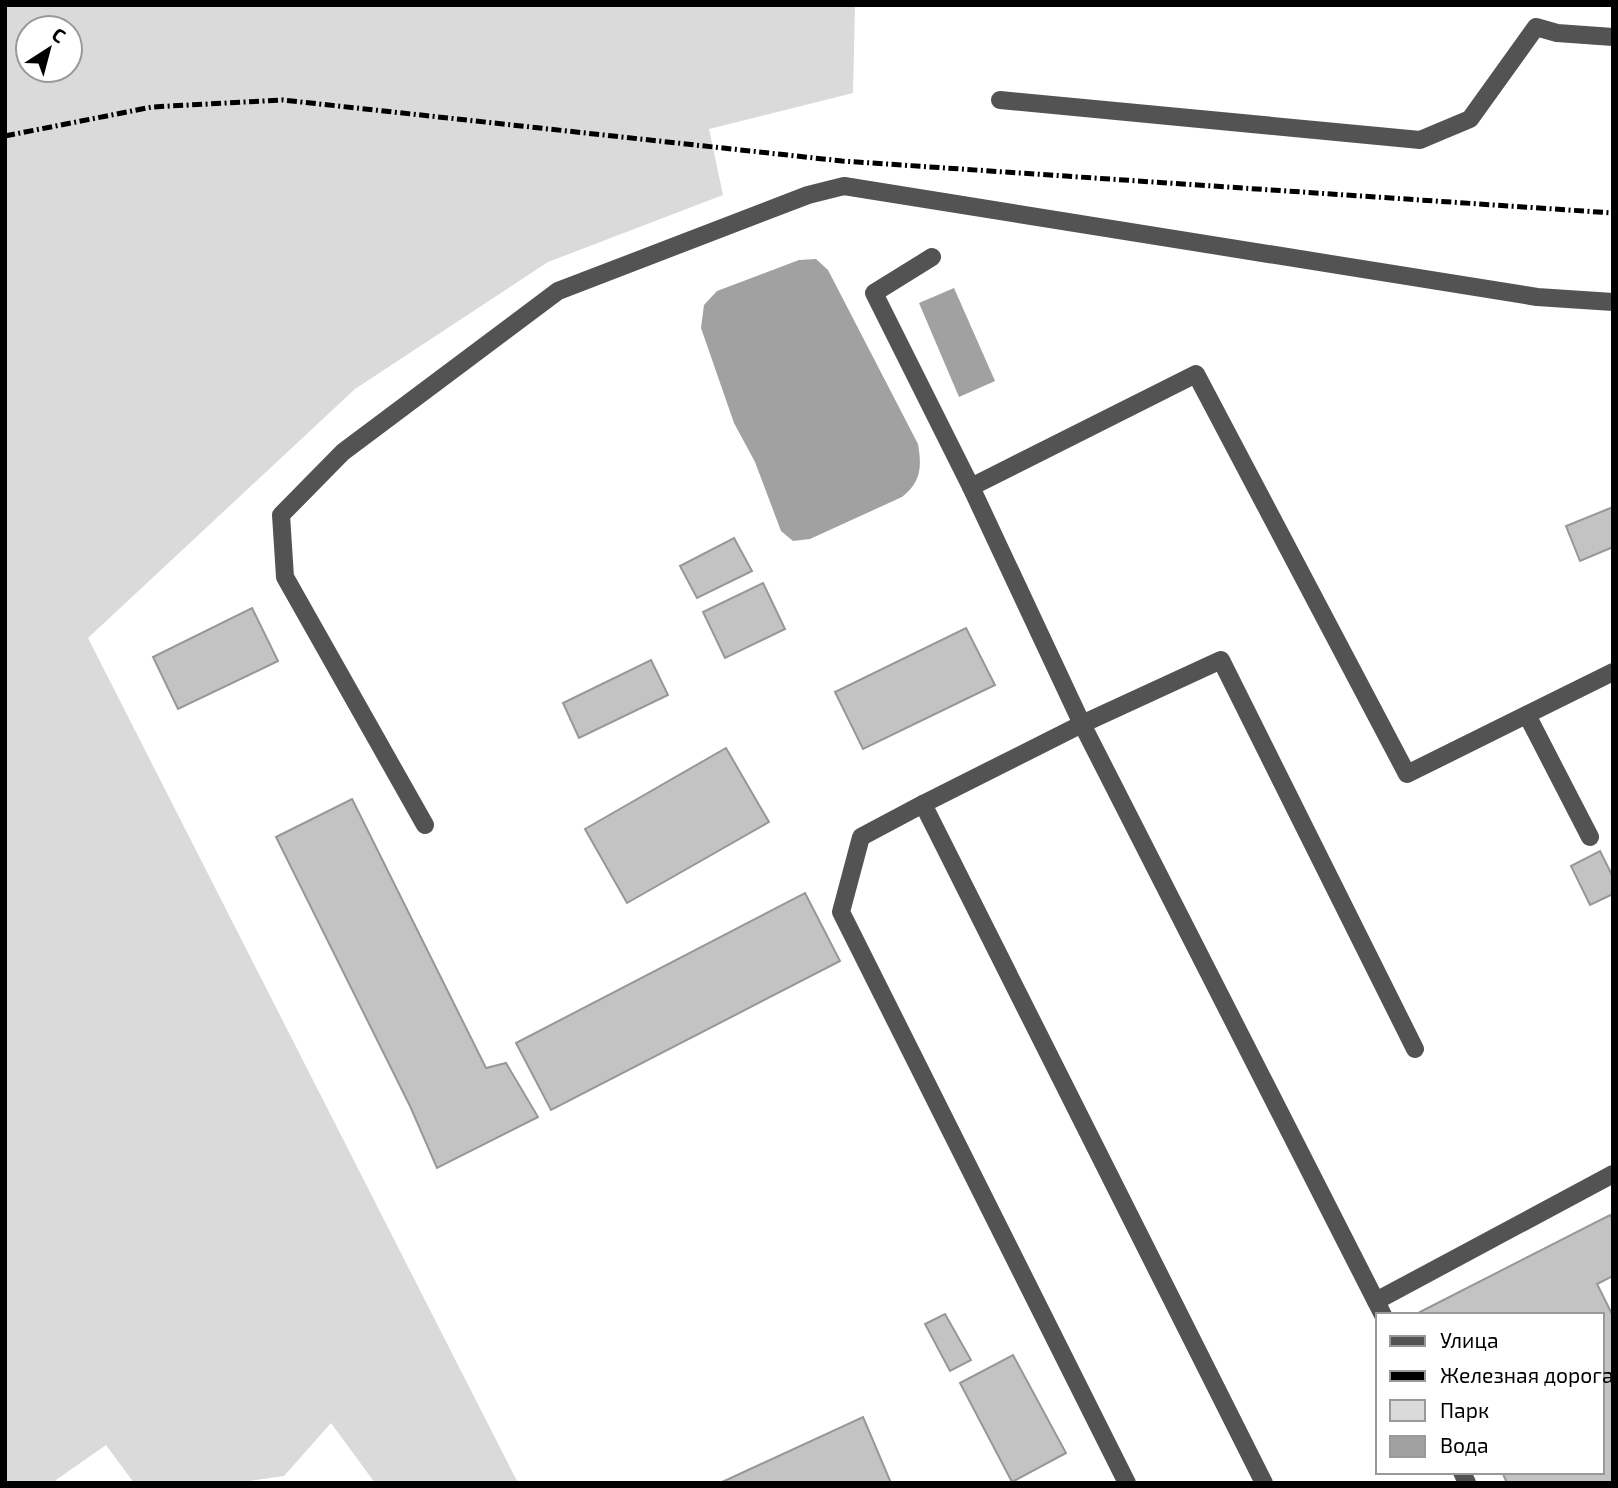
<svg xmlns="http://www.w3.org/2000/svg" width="1618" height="1488" viewBox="0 0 1618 1488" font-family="'Exo 2',sans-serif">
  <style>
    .green { fill: #dadada; fill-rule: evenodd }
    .water { fill: #a1a1a1 }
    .building { fill: #c3c3c3; stroke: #979797; stroke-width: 2 }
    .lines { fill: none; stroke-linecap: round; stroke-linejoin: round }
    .minor { stroke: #535353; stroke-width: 18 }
    .rail { stroke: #000; stroke-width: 5; stroke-dasharray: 10 3.5 2 3.5; stroke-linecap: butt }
  </style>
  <rect width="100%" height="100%" fill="#fff"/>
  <path class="green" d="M5 5H855L853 93 709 129 723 195 548 262 355 389 88 638 518 1483H375L331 1423 284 1476 234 1483H134L106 1445 56 1480 57 1483H5ZM28 28H70V70H28Z"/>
  <g class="water">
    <path d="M816 259 828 270 918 444C922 467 921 482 902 497L810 539 793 541 781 531 755 462 734 423 701 328 704 305 717 291 799 260Z"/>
    <path d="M954 288 995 381 959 397 919 303Z"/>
  </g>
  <g class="building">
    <path d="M1613 507V547L1580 561 1566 526Z"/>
    <path d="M734 538 752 571 697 598 680 566Z"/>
    <path d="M763 583 785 629 725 658 703 612Z"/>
    <path d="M252 608 278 661 178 709 153 657Z"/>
    <path d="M966 628 995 685 863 749 835 692Z"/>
    <path d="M651 660 668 695 579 738 563 703Z"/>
    <path d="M726 748 769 822 627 903 585 829Z"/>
    <path d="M352 799 486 1068 506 1063 538 1117 437 1168 410 1106 276 837Z"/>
    <path d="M1600 851 1613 877V894L1590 905 1571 866Z"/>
    <path d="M805 893 840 961 551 1110 516 1043Z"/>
    <path d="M1610 1215 1613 1220V1276L1597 1284 1613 1316V1483H1507L1502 1472H1602V1315H1422L1420 1312Z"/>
    <path d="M945 1314 971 1360 950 1371 925 1324Z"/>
    <path d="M1013 1355 1066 1453 1012 1482 960 1383Z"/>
    <path d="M863 1417 891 1483H720Z"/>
  </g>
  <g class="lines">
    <g class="minor">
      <path d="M1000 100 1420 140 1470 119 1536 27 1557 33 1613 37"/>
      <path d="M932 257 874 293 971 487 1082 724 1383 1315"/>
      <path d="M971 487 1196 374 1407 774 1613 672"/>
      <path d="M1527 715 1590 837"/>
      <path d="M923 804 861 837 841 912 1127 1483"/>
      <path d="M425 825 285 577 281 515 343 452 558 291 808 195 844 186 1537 297 1613 302"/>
      <path d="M1376 1301 1613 1174"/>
      <path d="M1462 1472 1467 1483"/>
      <path d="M1264 1483 923 804 1082 724 1221 660 1415 1049"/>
    </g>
    <path class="rail" d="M5 136 152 107 283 100 842 161 1613 213"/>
  </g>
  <rect width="1618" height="1488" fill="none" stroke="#000000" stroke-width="14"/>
  <rect x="1376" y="1313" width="228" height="161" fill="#ffffff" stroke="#999999" stroke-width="2"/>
  <rect x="1390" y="1336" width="35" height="10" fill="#535353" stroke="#999999" stroke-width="2"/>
  <text x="1440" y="1348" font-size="21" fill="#000000">Улица</text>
  <rect x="1390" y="1371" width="35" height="10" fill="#000000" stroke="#999999" stroke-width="2"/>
  <text x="1440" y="1383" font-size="21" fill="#000000">Железная дорога</text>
  <rect x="1390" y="1400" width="35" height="21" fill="#dadada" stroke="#999999" stroke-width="2"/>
  <text x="1440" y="1418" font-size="21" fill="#000000">Парк</text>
  <rect x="1390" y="1436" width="35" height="21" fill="#a1a1a1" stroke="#999999" stroke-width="2"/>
  <text x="1440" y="1453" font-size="21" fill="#000000">Вода</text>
  <g transform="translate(49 49) rotate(36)"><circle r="33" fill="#ffffff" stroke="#999999" stroke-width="2"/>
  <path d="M0-5L12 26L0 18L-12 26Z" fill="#000000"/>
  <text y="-10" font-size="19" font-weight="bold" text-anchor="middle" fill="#000000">С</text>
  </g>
</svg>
